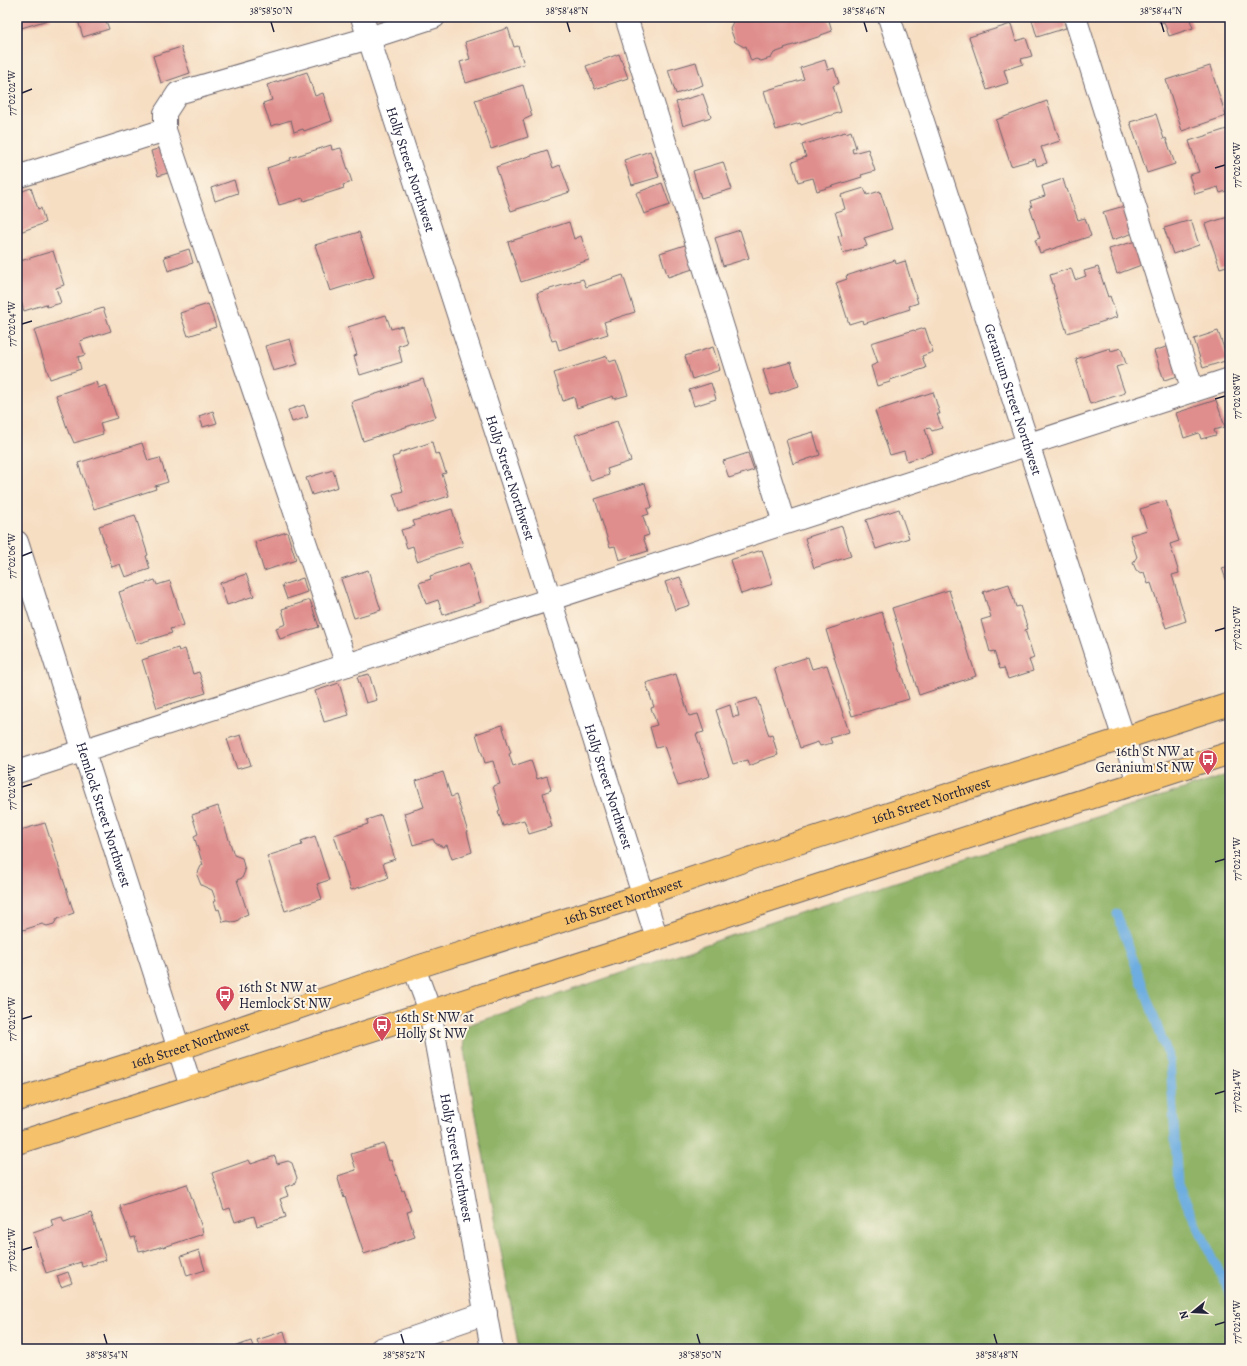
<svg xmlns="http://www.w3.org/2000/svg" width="1247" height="1366" viewBox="0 0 1247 1366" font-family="Alegreya,serif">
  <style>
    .forest { fill: #90b367; stroke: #596a51 }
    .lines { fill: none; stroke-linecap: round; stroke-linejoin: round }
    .stream { stroke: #6dade0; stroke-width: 9 }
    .building { fill: #df8e8d }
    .minor-casing { stroke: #6c646b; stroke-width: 24 }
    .major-casing { stroke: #6c646b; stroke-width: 24 }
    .minor { stroke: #fff; stroke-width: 22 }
    .major { stroke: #f5c16b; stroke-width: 22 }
    .ticks { fill: none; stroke: #22223b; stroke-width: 1.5 }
    .labels { text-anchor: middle; stroke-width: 4; stroke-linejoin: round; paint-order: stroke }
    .street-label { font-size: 14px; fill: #22223b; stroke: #fcf5e5 }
    .poi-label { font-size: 14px; fill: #22223b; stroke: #fcf5e5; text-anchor: start }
    .neatline { fill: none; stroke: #22223b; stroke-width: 1.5 }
    .ticks-label { font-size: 10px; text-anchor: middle; fill: #22223b }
  </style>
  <rect width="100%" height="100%" fill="#fcf5e5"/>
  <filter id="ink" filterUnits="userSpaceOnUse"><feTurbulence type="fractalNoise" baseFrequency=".025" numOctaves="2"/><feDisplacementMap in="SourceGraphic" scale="8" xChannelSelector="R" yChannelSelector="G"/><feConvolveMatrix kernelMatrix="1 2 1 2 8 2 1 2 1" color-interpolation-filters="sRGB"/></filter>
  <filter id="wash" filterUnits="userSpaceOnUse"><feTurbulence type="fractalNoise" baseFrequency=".012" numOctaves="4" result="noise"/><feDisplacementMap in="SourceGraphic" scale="16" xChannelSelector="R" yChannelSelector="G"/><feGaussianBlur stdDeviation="0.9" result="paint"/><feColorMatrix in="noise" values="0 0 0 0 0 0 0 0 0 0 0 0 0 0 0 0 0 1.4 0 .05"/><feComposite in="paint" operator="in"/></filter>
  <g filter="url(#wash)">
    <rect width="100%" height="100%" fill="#f6dec3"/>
    <path class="forest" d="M1230 774V1349H519L464 1050 462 1027 775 921Z"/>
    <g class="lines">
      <path class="stream" d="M1117 914 1170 1061 1178 1185 1230 1294"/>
    </g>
    <g id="blocks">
      <g class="building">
        <path d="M17 17H50L51 19 18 29 20 36 17 38Z"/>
        <path d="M77 17H109L105 18 109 29 83 37Z"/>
        <path d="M736 17H828L832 31 821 35V36L784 48 785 49 774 53 771 58 761 61 756 59 751 61 746 46 744 47 735 42 730 28 734 20 737 19Z"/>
        <path d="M1031 17H1063L1066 28 1037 37Z"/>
        <path d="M1158 17H1189L1193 28 1169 36 1164 22 1160 23Z"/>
        <path d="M1011 24 1016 41 1026 38 1032 56 1021 59 1023 64 1004 70 1008 83 987 90 969 37Z"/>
        <path d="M508 28 514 47 518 46 524 64 466 83 460 62 470 59 465 42Z"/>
        <path d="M181 47 190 73 161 83 153 56Z"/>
        <path d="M619 54 628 78 595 89 586 66Z"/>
        <path d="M825 60 828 70 834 68 839 83 833 86 841 112 801 125 800 123 776 130 764 91 804 79 800 68Z"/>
        <path d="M696 62 703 85 676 94 668 70Z"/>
        <path d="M1210 66 1226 116 1182 131 1166 80Z"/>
        <path d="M307 72 315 96 323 93 332 121 304 131 303 129 294 132 291 120 271 126 263 103 272 100 267 85Z"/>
        <path d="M523 85 532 116 523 120 528 137 491 149 475 100Z"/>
        <path d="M703 94 711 117 683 126 676 102Z"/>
        <path d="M1047 101 1060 141 1041 147 1047 163 1037 166 1035 159 1011 166 996 120Z"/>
        <path d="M1156 114 1164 139 1166 138 1175 164 1147 173 1130 122Z"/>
        <path d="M1227 129 1230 138V190L1220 193 1218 187 1195 194 1189 175 1199 172 1189 141Z"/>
        <path d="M851 131 856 148 852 149 853 153 868 149 875 171 861 175 862 177 817 191 813 178 798 182 792 162 806 157 802 145 845 132 846 133Z"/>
        <path d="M331 145 332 150 341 148 352 182 343 185 344 188 304 201 303 198 279 205 267 168 291 160 290 158Z"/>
        <path d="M164 147 171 172 158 176 151 151Z"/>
        <path d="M17 150 20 159 17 160Z"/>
        <path d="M547 150 553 168 560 165 570 192 511 211 496 167Z"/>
        <path d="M650 151 659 177 632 185 624 160Z"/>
        <path d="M723 162 732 189 701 198 693 171Z"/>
        <path d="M1063 179 1066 189H1067L1078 220 1085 218 1091 236 1040 253 1035 240 1040 238 1030 208 1032 207 1030 201 1045 196 1042 186Z"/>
        <path d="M234 180 238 193 215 201 211 188Z"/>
        <path d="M662 183 670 205 644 214 636 193Z"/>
        <path d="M31 188 38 209 41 208 45 223 17 233V193Z"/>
        <path d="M864 188 867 195 880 191 892 229 864 238 867 246 843 253 838 236 842 235 835 212 845 209 841 195Z"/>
        <path d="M1128 205 1137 232 1112 240 1103 212Z"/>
        <path d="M1228 217 1230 224V265L1220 268 1205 224Z"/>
        <path d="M1191 220 1199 245 1173 254 1164 228Z"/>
        <path d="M569 222 574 239 581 236 589 260 521 282 508 242Z"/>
        <path d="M740 230 749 258 723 266 715 238Z"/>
        <path d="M359 232 374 277 330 291 315 245Z"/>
        <path d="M1136 241 1144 264 1117 274 1109 249Z"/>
        <path d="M688 244 696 268 668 277 660 253Z"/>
        <path d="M189 249 193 263 168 271 164 257Z"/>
        <path d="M53 251 64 285 56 288 61 303 47 307 46 304 24 311 17 288V262Z"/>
        <path d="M895 260 896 264 905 261 918 303 909 306 910 309 863 324 862 320 849 324 836 283 847 279 846 276Z"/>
        <path d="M1098 267 1108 297 1110 296 1117 317 1067 333 1053 287H1054L1050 275 1071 268 1075 280 1086 276 1084 271Z"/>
        <path d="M623 275 635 312 604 322 608 334 559 350 556 340 552 341 537 293 583 279 586 287Z"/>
        <path d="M208 304 216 327 188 336 180 313Z"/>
        <path d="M103 308 111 331 80 341 85 355 78 357 81 369 50 379 34 330Z"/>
        <path d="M386 315 391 329 402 326 407 343 398 346 402 362 360 375 354 356 357 355 348 327Z"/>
        <path d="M925 328 933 352 922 356 926 368 890 380V382L877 386 871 366 878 363 871 343 914 330 915 331Z"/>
        <path d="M1218 331 1228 360 1203 368 1194 339Z"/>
        <path d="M290 339 298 364 273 371 265 346Z"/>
        <path d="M1172 345 1182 375 1164 380 1154 351Z"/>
        <path d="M713 347 720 370 692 379 685 356Z"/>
        <path d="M1110 348 1111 351 1121 348 1126 364 1116 367 1125 393 1090 404 1076 359Z"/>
        <path d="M607 356 609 362 616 360 628 395 614 399 613 396 577 408 574 397 563 401 554 373Z"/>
        <path d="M791 362 799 386 771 395 763 370Z"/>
        <path d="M423 379 436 417 363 441 351 402Z"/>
        <path d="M96 382 98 388 106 385 117 418 100 423 103 434 74 443 70 434H69L56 395Z"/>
        <path d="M711 383 716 399 694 406 689 390Z"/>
        <path d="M933 392 940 414H937L942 428 932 431 930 428 925 429 933 453 907 461 904 451 890 455 875 411Z"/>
        <path d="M1216 400 1225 427 1214 430 1216 435 1201 439 1199 433 1184 438 1176 413Z"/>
        <path d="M304 405 308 417 292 422 288 410Z"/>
        <path d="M213 411 217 423 203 427 199 416Z"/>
        <path d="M617 421 631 461 607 469 609 475 591 481 575 435Z"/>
        <path d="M813 432 820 455 793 464 786 440Z"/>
        <path d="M432 442 435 454 439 453 446 473 442 474 449 496 399 512 393 494 403 491 392 457 399 455V453Z"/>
        <path d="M142 443 148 461 160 458 168 482 155 486 156 489 94 509 78 463Z"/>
        <path d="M748 453 754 470 729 478 723 461Z"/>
        <path d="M333 470 338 487 312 495 306 478Z"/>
        <path d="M645 483 652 507 647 509 649 514 643 516 649 535 643 537 648 551 619 560 615 546 610 547 595 499Z"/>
        <path d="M1166 501 1179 541 1170 544 1179 573 1172 575 1186 621 1166 628 1151 583 1148 584 1144 572 1141 573 1136 570 1133 563 1136 558 1137 557 1130 535 1147 530 1140 509Z"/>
        <path d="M452 509 463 546 417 561 413 546 407 548 401 530 415 526 413 521Z"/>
        <path d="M899 509 909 538 876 549 866 520Z"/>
        <path d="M135 515 148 555 146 556 150 569 125 577 120 564 112 567 99 526Z"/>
        <path d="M842 526 851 556 814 568 805 538Z"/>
        <path d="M287 532 296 560 264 571 255 542Z"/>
        <path d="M762 550 773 584 741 594 730 560Z"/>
        <path d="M469 563 481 602 443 615 438 600 426 604 419 583 431 579 430 576Z"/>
        <path d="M1230 566V591L1222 568Z"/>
        <path d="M368 570 381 610 354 618 341 579Z"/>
        <path d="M246 574 254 596 227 605 220 583Z"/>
        <path d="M680 577 690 605 675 610 665 582Z"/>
        <path d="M303 578 307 592 287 599 282 585Z"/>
        <path d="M155 580 157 585 170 581 184 625 170 629 172 633 136 644 119 592Z"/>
        <path d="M1009 584 1016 607 1020 606 1028 629 1025 630 1034 658 1029 660 1033 671 1008 679 1004 668 1000 669 994 651 990 652 981 620 991 617 983 592Z"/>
        <path d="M949 590 976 676 919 695 892 608Z"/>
        <path d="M310 600 319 627 280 639 276 628 286 624 282 609Z"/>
        <path d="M882 612 909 699 852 716 826 630Z"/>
        <path d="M178 648 179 651 185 649 193 674 199 672 206 693 157 708 142 660Z"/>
        <path d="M808 657 812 669 827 665 849 732 830 738 832 743 820 746 818 742 800 748 774 668Z"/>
        <path d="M369 674 377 700 366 703 357 677Z"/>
        <path d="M676 674 689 716 698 714 704 732 696 734 710 776 678 786 664 746 656 748 650 727 657 725 651 708 654 707 646 683Z"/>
        <path d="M339 683 349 715 324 722 315 691Z"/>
        <path d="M757 698 769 736 772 735 778 755 759 761V762L749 766 747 760 733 764 716 710 730 705 733 717 739 716 736 704Z"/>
        <path d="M502 725 511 753 509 754 513 766 531 760 537 779 547 776 551 790 543 793 552 827 529 834 524 820 503 826 498 811 500 810 493 786 500 784 493 761 485 763 476 734Z"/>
        <path d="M241 735 251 765 237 769 227 739Z"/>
        <path d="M443 772 451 797 456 795 468 832H467L472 852 452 859 447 845 443 847 435 843 433 839 413 845 404 813 424 807 416 781Z"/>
        <path d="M218 806 234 855 242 858 245 871 242 878 237 880 248 914 243 916 237 921 232 922 228 921 223 922 219 909 217 910 214 901H216L212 890 201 885 197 875 201 866 203 865 194 836 198 834 192 815Z"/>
        <path d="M381 815 395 859 383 863 388 878 351 890 334 835 368 824 367 820Z"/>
        <path d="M45 823 74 913 57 919 54 924 47 926 42 924 20 931 17 923V831Z"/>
        <path d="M315 836 329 880 317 884 322 899 285 911 267 856 302 845 301 841Z"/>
        <path d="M384 1144 389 1161 391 1160 402 1191 404 1190 411 1211 407 1212 415 1237 364 1254 345 1197 344 1198 338 1179 339 1178 338 1176 356 1170 351 1154Z"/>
        <path d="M275 1156 277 1164 288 1161 292 1163 297 1178 294 1184 285 1187 288 1196 280 1199 286 1217 257 1226 254 1216 235 1222 230 1208 224 1210 212 1173 249 1160 251 1164Z"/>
        <path d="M187 1184 202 1228 203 1234 164 1247 163 1246 144 1252V1250L139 1251 135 1237 131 1238 120 1206Z"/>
        <path d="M91 1213 106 1260 82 1267 81 1262 46 1273 33 1233 53 1226 51 1220 62 1217 64 1222Z"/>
        <path d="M199 1250 205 1270 187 1276 181 1256Z"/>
        <path d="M68 1272 72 1283 61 1287 57 1276Z"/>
        <path d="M284 1331 289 1349H260L257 1340Z"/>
        <path d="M251 1341 254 1349H229Z"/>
      </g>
    </g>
  </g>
  <g filter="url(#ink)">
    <use href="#blocks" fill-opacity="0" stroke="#6c646b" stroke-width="1"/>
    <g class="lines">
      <g class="minor-casing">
        <g id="minor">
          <path id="s1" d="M362 17 550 599 657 939"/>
          <path d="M626 17 784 523"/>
          <path id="s2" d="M889 17 1138 782"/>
          <path d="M1075 17 1193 391"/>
          <path d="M17 177 165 130"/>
          <path id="s3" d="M17 542 191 1087"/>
          <path d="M347 665 165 130V113L178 93 369 38 434 17"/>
          <path d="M17 772 1230 379"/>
          <path id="s4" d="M414 968 430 1011 492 1349"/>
          <path d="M381 1349 486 1313"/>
        </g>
      </g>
      <g class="major-casing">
        <g id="major">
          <path id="s5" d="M17 1100 178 1049 414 968 643 895 755 857 1230 704"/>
          <path d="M17 1143 626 949 770 901 1230 753"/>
        </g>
      </g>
      <use href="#minor" class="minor"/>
      <use href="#major" class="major"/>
    </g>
  </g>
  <path class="ticks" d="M271 22 274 32M567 22 570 32M864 22 867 32M1161 22 1164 32M22 93 32 89M1215 168 1225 165M22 324 32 321M1215 399 1225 396M22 556 32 552M1215 631 1225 628M22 787 32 784M1215 862 1225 859M22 1019 32 1016M1215 1094 1225 1091M22 1250 32 1247M1215 1325 1225 1322M104 1334 107 1344M401 1334 404 1344M697 1334 700 1344M994 1334 997 1344"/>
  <defs>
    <g id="bus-pin" transform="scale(1)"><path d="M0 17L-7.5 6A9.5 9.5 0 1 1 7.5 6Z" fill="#d1495b" stroke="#fcf5e5"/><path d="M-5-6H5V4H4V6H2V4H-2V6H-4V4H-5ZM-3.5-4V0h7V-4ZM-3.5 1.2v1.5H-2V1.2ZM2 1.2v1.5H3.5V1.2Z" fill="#fff"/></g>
  </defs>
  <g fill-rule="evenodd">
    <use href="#bus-pin" x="1208" y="759"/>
    <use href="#bus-pin" x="225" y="995"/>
    <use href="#bus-pin" x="382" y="1025"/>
  </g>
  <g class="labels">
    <g class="street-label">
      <text dy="5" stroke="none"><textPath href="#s1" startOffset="160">Holly Street Northwest</textPath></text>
      <text dy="5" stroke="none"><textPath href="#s2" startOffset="402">Geranium Street Northwest</textPath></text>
      <text dy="5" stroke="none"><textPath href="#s1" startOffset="484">Holly Street Northwest</textPath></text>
      <text dy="5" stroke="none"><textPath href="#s1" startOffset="808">Holly Street Northwest</textPath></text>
      <text dy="5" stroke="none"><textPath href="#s5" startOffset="962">16th Street Northwest</textPath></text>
      <text dy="5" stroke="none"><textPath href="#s3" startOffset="286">Hemlock Street Northwest</textPath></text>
      <text dy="5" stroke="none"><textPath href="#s5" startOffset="638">16th Street Northwest</textPath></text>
      <text dy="5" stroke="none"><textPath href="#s5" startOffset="182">16th Street Northwest</textPath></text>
      <text dy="5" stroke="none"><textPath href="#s4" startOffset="195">Holly Street Northwest</textPath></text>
    </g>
    <g class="poi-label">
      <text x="1194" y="756" text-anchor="end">16th St NW at<tspan x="1194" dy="16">Geranium St NW</tspan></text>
      <text x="239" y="992">16th St NW at<tspan x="239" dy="16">Hemlock St NW</tspan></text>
      <text x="396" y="1022">16th St NW at<tspan x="396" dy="16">Holly St NW</tspan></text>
    </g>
  </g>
  <rect width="1247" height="1366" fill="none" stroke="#fcf5e5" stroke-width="44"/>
  <g transform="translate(1193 1312) rotate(252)" stroke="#fcf5e5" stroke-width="3" paint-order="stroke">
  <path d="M0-3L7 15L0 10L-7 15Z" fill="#22223b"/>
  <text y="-6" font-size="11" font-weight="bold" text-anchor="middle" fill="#22223b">N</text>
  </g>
  <rect x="22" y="22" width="1203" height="1322" class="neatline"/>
  <g class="ticks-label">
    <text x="271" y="14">38°58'50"N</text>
    <text x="567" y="14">38°58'48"N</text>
    <text x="864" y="14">38°58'46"N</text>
    <text x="1161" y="14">38°58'44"N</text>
    <text transform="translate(11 93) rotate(-90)" y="4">77°02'02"W</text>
    <text transform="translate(1236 165) rotate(-90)" y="4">77°02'06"W</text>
    <text transform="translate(11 324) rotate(-90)" y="4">77°02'04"W</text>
    <text transform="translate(1236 396) rotate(-90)" y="4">77°02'08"W</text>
    <text transform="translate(11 556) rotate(-90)" y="4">77°02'06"W</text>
    <text transform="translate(1236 628) rotate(-90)" y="4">77°02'10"W</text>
    <text transform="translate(11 787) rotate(-90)" y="4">77°02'08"W</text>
    <text transform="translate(1236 859) rotate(-90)" y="4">77°02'12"W</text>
    <text transform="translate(11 1019) rotate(-90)" y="4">77°02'10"W</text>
    <text transform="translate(1236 1091) rotate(-90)" y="4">77°02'14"W</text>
    <text transform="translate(11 1250) rotate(-90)" y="4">77°02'12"W</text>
    <text transform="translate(1236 1322) rotate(-90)" y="4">77°02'16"W</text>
    <text x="107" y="1358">38°58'54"N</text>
    <text x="404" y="1358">38°58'52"N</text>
    <text x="700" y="1358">38°58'50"N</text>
    <text x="997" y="1358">38°58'48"N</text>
  </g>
</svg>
